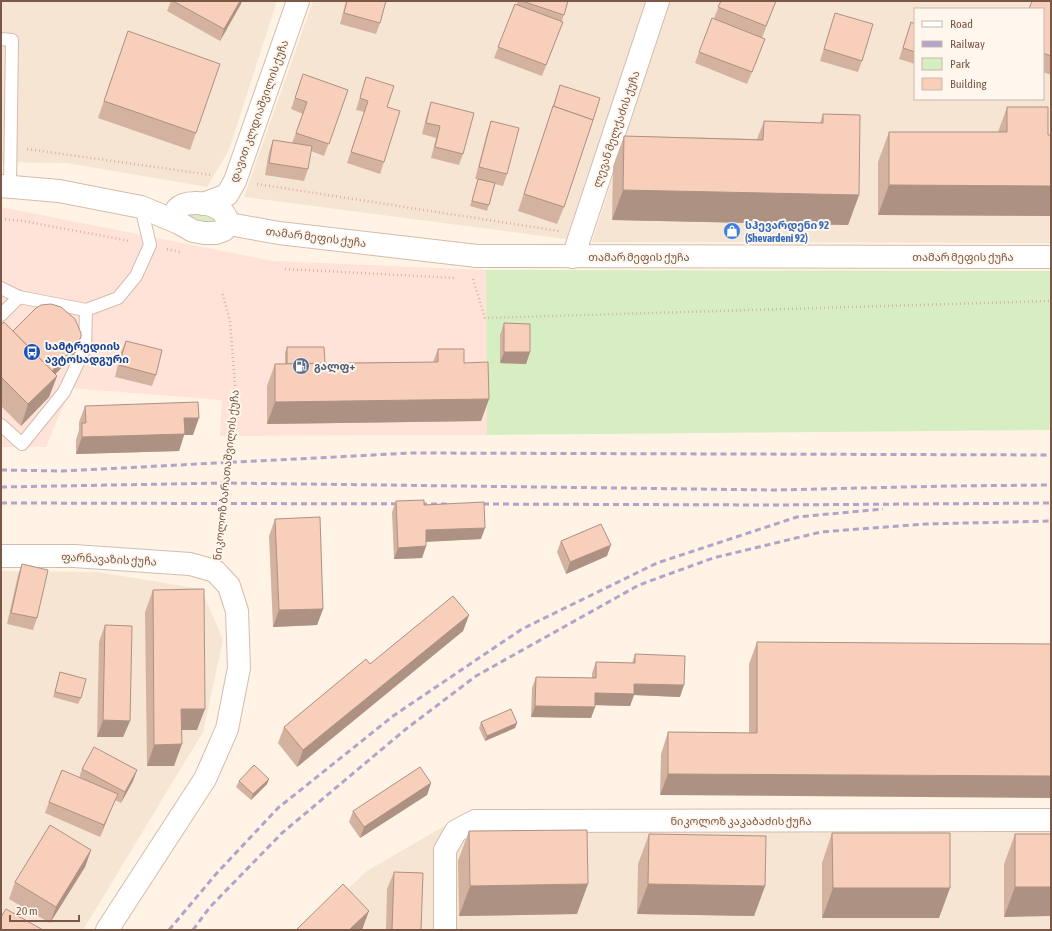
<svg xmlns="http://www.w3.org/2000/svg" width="1052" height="931" viewBox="0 0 1052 931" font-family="'Asap Condensed','Noto Sans Georgian',sans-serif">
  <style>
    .residential { fill: #f7e5d3; fill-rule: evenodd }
    .commercial { fill: #ffe2d8 }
    .green { fill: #d6eec2 }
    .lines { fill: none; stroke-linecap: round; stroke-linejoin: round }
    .service-casing { stroke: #d4bcac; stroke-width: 14 }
    .minor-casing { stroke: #d4bcac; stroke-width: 24 }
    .tertiary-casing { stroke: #d4bcac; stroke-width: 24 }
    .secondary-casing { stroke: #d7bba9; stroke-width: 24 }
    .path { stroke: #dcb29c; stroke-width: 2.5; stroke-dasharray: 1 3; stroke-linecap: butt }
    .service { stroke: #fff; stroke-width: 12 }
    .minor { stroke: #fff; stroke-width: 22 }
    .tertiary { stroke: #fff; stroke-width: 22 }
    .secondary { stroke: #fff; stroke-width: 22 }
    .rail { stroke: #b5a2ca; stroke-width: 3; stroke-dasharray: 6 4; stroke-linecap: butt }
    .wall { fill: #d4b2a0 }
    .shaded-wall { fill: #ad9182 }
    .building { fill: #f7cfba; stroke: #ad9182 }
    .labels { text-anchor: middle; stroke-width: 4; stroke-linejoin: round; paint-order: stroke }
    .street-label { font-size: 11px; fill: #7a5747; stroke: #fff7ed }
    .shop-label { font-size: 11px; font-weight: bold; fill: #366cbe; stroke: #fff7ed; text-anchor: start }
    .transit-label { font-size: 11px; font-weight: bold; fill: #164399; stroke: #fff7ed; text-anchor: start }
    .service-label { font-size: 11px; font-weight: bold; fill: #4e5e75; stroke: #fff7ed; text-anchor: start }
  </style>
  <rect width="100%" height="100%" fill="#fef3e5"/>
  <g class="residential">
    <path d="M1 1H277L229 150 207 187 67 163 1 162Z"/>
    <path d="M313 1H649L574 240 244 197Z"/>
    <path d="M669 1H1051V243L592 242ZM915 9H1043V99H915Z"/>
    <path d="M1 571 98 572 201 589 223 640 203 732 83 930H1Z"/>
    <path d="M470 811H1051V930H304L367 871Z"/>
  </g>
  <path class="commercial" d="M1 207 273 261 486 270 487 435 220 436 222 400 71 388 46 447H1Z"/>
  <g class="green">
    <path d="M213 210 217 224 188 222 187 213Z"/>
    <path d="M486 270 1051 271V430L487 435Z"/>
  </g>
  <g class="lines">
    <g class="service-casing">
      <g id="service">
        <path d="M1 39 12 40 10 186"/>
        <path d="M1 288 19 297 86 310 118 298 136 276 150 245 141 207"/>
        <path d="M1 315 19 297"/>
        <path d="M1 425 22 444 64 392 85 348 86 310"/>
      </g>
    </g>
    <g class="minor-casing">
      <g id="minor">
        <path d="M203 204 227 195 235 181 298 1"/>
        <path d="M573 257 658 1"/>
        <path d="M445 930V850L456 831 475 821 1051 820"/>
      </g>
    </g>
    <g class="tertiary-casing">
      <path id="tertiary" d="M1 556H74L190 564 215 571 229 586 237 611 239 668 227 729 205 779 107 930"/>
    </g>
    <g class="secondary-casing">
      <g id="secondary">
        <path d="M1 186 59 191 141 207 179 223 193 231 204 233H216L224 230 229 224C227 218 224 212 219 209 209 202 185 200 177 209L176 218 179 223"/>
        <path d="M229 224 279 233 477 256 1051 257"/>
      </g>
    </g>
    <g class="path">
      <path d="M27 149 212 175"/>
      <path d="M257 184 559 231"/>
      <path d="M1 219 23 221 130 241"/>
      <path d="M167 249 180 252"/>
      <path d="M285 269 456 278"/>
      <path d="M473 279 485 318 1051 301"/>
      <path d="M218 549 225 462 235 385 230 321 222 292"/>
    </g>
    <use href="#service" class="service"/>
    <use href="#minor" class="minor"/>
    <use href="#tertiary" class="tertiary"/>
    <use href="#secondary" class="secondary"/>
    <g class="rail">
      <path d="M1 470 62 471 412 453 1051 455"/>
      <path d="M1 487 224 483 775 490 948 486 1051 485"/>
      <path d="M1 503 451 504"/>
      <path d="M473 504 774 505 1051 503"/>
      <path d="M169 930 216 874 278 808 393 716 522 629 657 563 797 517 883 509"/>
      <path d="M193 930 210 907 282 833 406 729 476 676 639 585 713 558 821 532 925 524 1051 521"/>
    </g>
  </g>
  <g class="wall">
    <path d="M171 1H242L220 41 167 11Z"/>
    <path d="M346 1H386L380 23 376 34 340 24Z"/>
    <path d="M518 1H568L562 21 563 22 542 76 494 58 515 4H517Z"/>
    <path d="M721 1H776L762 38 761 50 747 84 695 63 699 52 714 18Z"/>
    <path d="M1051 1V75L1043 72V9Z"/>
    <path d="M835 13 862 61 858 72 820 61Z"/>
    <path d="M911 22 915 24V64L899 59Z"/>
    <path d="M122 48 196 133 190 150 98 118Z"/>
    <path d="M303 74 348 90 324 156 311 151 308 169 304 181 265 175 269 152 273 140 292 143 303 114 291 109Z"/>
    <path d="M366 77 387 107 384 162 380 174 347 163 364 112 356 110Z"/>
    <path d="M560 85 564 207 557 224 518 211Z"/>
    <path d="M431 102 463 154 459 165 431 158 436 138 422 134 427 114Z"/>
    <path d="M1007 107 1048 135H1051V216L878 215V162L889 132H998Z"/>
    <path d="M823 114 859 195 848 225 612 220 613 166 624 136 757 139 764 121 820 123Z"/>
    <path d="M491 121 507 174 503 186 495 184 487 211 470 206 478 179H475L487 133Z"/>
    <path d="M504 323 530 352 526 364 500 363V335Z"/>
    <path d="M1 325 13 331 77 348 73 356 55 374 57 376 49 397 21 426 1 406Z"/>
    <path d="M126 341 156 375 152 386 115 377 121 352Z"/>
    <path d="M287 347 325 363 433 362 438 349 464 363 489 399 481 421 267 424V386L275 364H285V353Z"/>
    <path d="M85 406 193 435H184L179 451 76 454V440L79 430V422Z"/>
    <path d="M396 501 424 505 481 539 426 542V546L422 558 394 559 392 512Z"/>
    <path d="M275 519 323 609 317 625 273 627 269 536Z"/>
    <path d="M561 541 607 556 566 574 557 552Z"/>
    <path d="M22 564 37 618 33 630 7 624 18 575Z"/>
    <path d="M153 590 197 730H182L174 766H147L145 612Z"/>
    <path d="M469 615 463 631 297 767 278 743 284 727 370 664Z"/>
    <path d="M105 625 130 721 123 737H97L99 642Z"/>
    <path d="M757 642 1051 644 660 795 661 754 668 732 749 733V664Z"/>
    <path d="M635 654 680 697 634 695 630 706 595 705V707L591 718 531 717 532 688 536 677 592 678V673L596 662 632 663Z"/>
    <path d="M60 672 81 698 78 704 53 697Z"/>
    <path d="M481 722 517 723 515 728 485 741 479 728Z"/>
    <path d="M82 769 137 770 133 781 121 803 115 800 100 837 45 813 49 802 79 778Z"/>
    <path d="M269 779 267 784 251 800 236 787 239 781Z"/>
    <path d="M431 783 427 795 360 838 349 822 353 811Z"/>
    <path d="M469 831 577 914 459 916 458 861Z"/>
    <path d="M832 833 939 918H822V863Z"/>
    <path d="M649 834 765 886 754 916 637 914 638 864Z"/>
    <path d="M1015 834H1051L1004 917V864Z"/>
    <path d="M91 850 85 867 50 923 9 899 15 882Z"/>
    <path d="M394 872 421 930H386L387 889Z"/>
  </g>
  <g class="shaded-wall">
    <path d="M240 1H242L241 4 220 41 224 29Z"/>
    <path d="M889 185 1051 186V216L878 215Z"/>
    <path d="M623 190 859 195 848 225 612 220Z"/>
    <path d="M81 337 77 348 73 356 41 389 45 378Z"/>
    <path d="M504 352H530L526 364 500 363Z"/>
    <path d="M57 376 49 397 21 426 28 404Z"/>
    <path d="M489 399 481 421 267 424 275 402Z"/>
    <path d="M184 418H199L193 435H184L179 451 76 454 82 437Z"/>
    <path d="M485 528 481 539 421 542 426 530Z"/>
    <path d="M611 545 607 556 566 574 570 562Z"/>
    <path d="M426 546 422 558 394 559 398 548Z"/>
    <path d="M323 609 317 625 273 627 279 610Z"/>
    <path d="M469 615 463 631 297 767 303 750Z"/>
    <path d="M634 684 684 685 680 697 634 695 630 706 591 705 595 693Z"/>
    <path d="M535 706 595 707 591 718 531 717Z"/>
    <path d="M181 709H205L197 730H174Z"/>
    <path d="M103 720 130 721 123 737H97Z"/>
    <path d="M517 723 515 728 485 741 487 736Z"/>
    <path d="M182 744 174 766H147L154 745Z"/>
    <path d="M137 770 133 781 121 803 125 792Z"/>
    <path d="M668 774 1051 776V798L660 795Z"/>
    <path d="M269 779 267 784 251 800 253 794Z"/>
    <path d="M431 783 427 795 360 838 364 827Z"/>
    <path d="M118 794 113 805 100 837 104 825Z"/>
    <path d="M91 850 85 867 50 923 56 907Z"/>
    <path d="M588 884 577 914 459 916 470 886Z"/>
    <path d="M648 884 765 886 754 916 637 914Z"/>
    <path d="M1015 887H1051V916L1004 917Z"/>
    <path d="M833 888H950L939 918H822Z"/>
    <path d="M369 911 362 930H349Z"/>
  </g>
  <g class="building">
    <path d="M173 1H240L224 29Z"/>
    <path d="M347 1H386L380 23 344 13Z"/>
    <path d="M522 1H568L564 15Z"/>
    <path d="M721 1H776L766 26 718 7Z"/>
    <path d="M1032 1H1051V56L1043 53V9H1029Z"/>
    <path d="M515 4 563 22 546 65 498 47Z"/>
    <path d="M835 13 873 24 862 61 824 49Z"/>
    <path d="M712 18 765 39 752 72 699 52Z"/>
    <path d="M911 22 915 24V52L903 48Z"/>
    <path d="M128 31 220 64 196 133 104 101Z"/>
    <path d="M303 74 348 90 329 144 296 133 307 102 295 98Z"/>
    <path d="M366 77 394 86 387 107 400 111 384 162 351 152 368 101 360 98Z"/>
    <path d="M560 85 600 98 593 120 553 106 552 112Z"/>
    <path d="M431 102 474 113 463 154 435 147 440 126 426 123Z"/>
    <path d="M553 106 593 120 564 207 524 194Z"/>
    <path d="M1007 107H1048V135H1051V186L889 185V132H1007Z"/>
    <path d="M823 114 860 115 859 195 623 190 624 136 763 140 764 121 823 123Z"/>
    <path d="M491 121 519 128 507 174 479 167Z"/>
    <path d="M273 140 312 146 308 169 269 163Z"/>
    <path d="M478 179 495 183 489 205 472 201Z"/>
    <path d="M51 304 61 307 75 319 81 333V337L77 344 52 371 13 331 36 308 41 305Z"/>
    <path d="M4 322 57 376 28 404 1 377V325Z"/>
    <path d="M504 323 530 324V352H504Z"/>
    <path d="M126 341 162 350 156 375 119 365Z"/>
    <path d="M287 347H324L325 363 287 364Z"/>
    <path d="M438 349H464V363L488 362 489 399 275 402V364L438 362Z"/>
    <path d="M198 402 199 418H184L185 434 82 437V423H86L85 406Z"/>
    <path d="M424 500V505L484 502 485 528 426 530V546L398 548 396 501Z"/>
    <path d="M320 517 323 609 279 610 275 519Z"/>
    <path d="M601 524 611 545 570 562 561 541Z"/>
    <path d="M22 564 48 570 37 618 11 613Z"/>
    <path d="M204 589 205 709H181L182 744 154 745 153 590Z"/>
    <path d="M453 596 469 615 303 750 284 727 366 659 370 664Z"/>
    <path d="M105 625 132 626 130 721 103 720Z"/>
    <path d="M757 642 1051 644V776L668 774V732L757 733Z"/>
    <path d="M635 654 685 656 684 685 634 684V694L595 693V707L535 706 536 677 596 678V662L635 663Z"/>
    <path d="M60 672 86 679 81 698 55 692Z"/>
    <path d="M511 709 517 723 487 736 481 722Z"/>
    <path d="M94 747 137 770 125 792 82 769Z"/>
    <path d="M254 765 269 779 253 794 239 781Z"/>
    <path d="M420 767 431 783 364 827 353 811Z"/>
    <path d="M62 770 118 794 104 825 49 802Z"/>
    <path d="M50 825 91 850 56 907 15 882Z"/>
    <path d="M587 830 588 884 470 886 469 831Z"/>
    <path d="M832 833H950V888H833Z"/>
    <path d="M649 834 766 836 765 886 648 884Z"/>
    <rect x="1015" y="834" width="36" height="53"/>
    <path d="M394 872 423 873 421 930H392Z"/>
    <path d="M343 884 369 911 349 930H296Z"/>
    <path d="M6 909 43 930H1V917Z"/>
  </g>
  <defs>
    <g id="shop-disc" transform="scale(0.9)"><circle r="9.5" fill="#3f7fe0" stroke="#fff7ed"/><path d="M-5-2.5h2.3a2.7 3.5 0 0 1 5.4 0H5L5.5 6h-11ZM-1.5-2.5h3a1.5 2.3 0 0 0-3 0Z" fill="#fff"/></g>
    <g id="bus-disc" transform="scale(0.9)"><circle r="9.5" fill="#1a4fb4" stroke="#fff7ed"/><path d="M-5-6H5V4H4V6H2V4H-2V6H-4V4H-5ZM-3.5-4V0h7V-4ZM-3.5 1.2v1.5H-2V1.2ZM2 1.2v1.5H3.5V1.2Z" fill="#fff"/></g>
    <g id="fuel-disc" transform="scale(0.9)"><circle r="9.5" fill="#5c6f8a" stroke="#fff7ed"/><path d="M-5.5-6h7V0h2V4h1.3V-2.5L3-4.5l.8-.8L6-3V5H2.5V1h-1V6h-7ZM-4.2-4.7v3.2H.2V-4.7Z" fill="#fff"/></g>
  </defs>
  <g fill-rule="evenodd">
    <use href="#shop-disc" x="732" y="231"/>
    <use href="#bus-disc" x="32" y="352"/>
    <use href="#fuel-disc" x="301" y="366"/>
  </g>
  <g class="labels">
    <g class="street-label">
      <text transform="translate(259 111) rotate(-70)" y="4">დავით კლდიაშვილის ქუჩა</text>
      <text transform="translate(616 129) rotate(-71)" y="4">ლევან მელქაძის ქუჩა</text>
      <text transform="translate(316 237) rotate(7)" y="4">თამარ მეფის ქუჩა</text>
      <text x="639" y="261">თამარ მეფის ქუჩა</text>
      <text x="963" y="261">თამარ მეფის ქუჩა</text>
      <text transform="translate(226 475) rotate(-84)" y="4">ნიკოლოზ ბარათაშვილის ქუჩა</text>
      <text transform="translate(109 559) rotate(3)" y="4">ფარნავაზის ქუჩა</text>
      <text x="741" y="825">ნიკოლოზ კაკაბაძის ქუჩა</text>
    </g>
    <g class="shop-label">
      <text x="745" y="229">სჰევარდენი 92<tspan x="745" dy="13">(Shevardeni 92)</tspan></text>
    </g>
    <g class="transit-label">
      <text x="45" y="350">სამტრედიის<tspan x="45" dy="13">ავტოსადგური</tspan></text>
    </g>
    <g class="service-label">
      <text x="314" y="370">გალფ+</text>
    </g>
  </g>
  <rect width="1052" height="931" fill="none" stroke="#7a5747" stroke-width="4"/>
  <rect x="914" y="8" width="130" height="92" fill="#fff7ed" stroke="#cab7ab"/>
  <rect x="922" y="21" width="20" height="6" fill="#ffffff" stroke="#cab7ab"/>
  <text x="950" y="28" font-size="12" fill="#7a5747">Road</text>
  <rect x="922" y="41" width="20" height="6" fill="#b5a2ca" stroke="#cab7ab"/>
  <text x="950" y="48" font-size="12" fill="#7a5747">Railway</text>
  <rect x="922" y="58" width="20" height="12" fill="#d6eec2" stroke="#cab7ab"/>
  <text x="950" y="68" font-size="12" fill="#7a5747">Park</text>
  <rect x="922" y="78" width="20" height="12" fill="#f7cfba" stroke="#cab7ab"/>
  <text x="950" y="88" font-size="12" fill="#7a5747">Building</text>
  <path d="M10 915v6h69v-6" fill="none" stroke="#7a5747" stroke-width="2"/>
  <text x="16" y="915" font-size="12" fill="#7a5747" stroke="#fff7ed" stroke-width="3" paint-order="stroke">20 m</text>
</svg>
